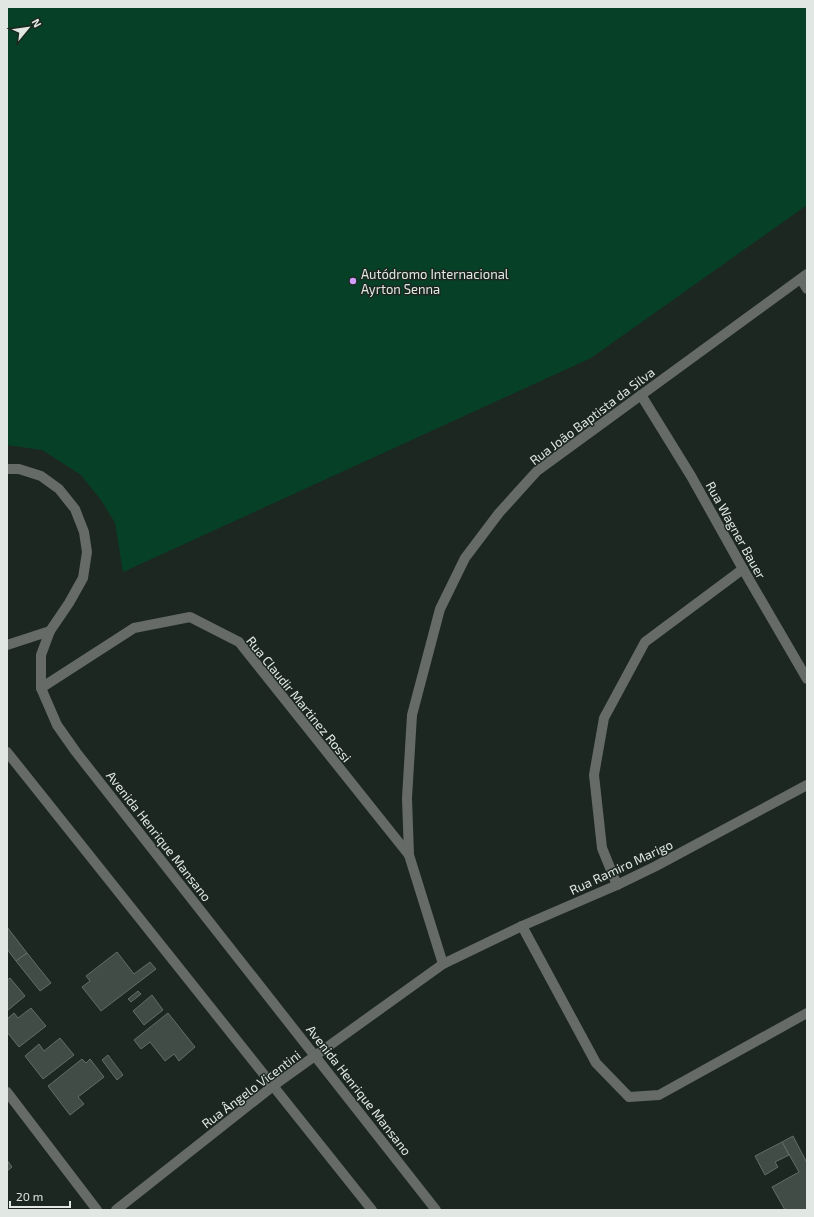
<svg xmlns="http://www.w3.org/2000/svg" width="814" height="1217" viewBox="0 0 814 1217" font-family="'Exo 2',sans-serif">
  <style>
    .green { fill: #064127 }
    .building { fill: #404c45; stroke: #616e66 }
    .lines { fill: none; stroke-linecap: round; stroke-linejoin: round }
    .minor { stroke: #666b68; stroke-width: 10 }
    .poi-dot { fill: #d19dfe; stroke: #1c2721; stroke-width: 1.5 }
    .labels { text-anchor: middle; stroke-width: 3; stroke-linejoin: round; paint-order: stroke }
    .poi-label { font-size: 13px; fill: #e1e8e3; stroke: #1c2721; text-anchor: start }
    .street-label { font-size: 13px; fill: #e1e8e3; stroke: #1c2721 }
  </style>
  <rect width="100%" height="100%" fill="#1c2721"/>
  <path class="green" d="M7 7H807V205L591 358 123 572 115 523 101 500 81 475 42 450 7 445Z"/>
  <g class="building">
    <path d="M7 927 27 953 16 961 7 949Z"/>
    <path d="M117 952 134 974 150 962 156 969 101 1011 82 987 90 981 86 976Z"/>
    <path d="M27 953 51 983 40 991 16 961Z"/>
    <path d="M10 978 25 996 7 1011V980Z"/>
    <path d="M138 991 141 994 131 1002 128 999Z"/>
    <path d="M152 995 163 1010 144 1025 133 1011Z"/>
    <path d="M31 1008 46 1026 19 1047 7 1032V1019L14 1013 18 1018Z"/>
    <path d="M168 1013 195 1047 179 1061 174 1054 165 1061 150 1042 141 1049 134 1040Z"/>
    <path d="M60 1038 74 1055 43 1079 25 1056 39 1044 44 1051Z"/>
    <path d="M108 1055 123 1075 117 1080 102 1060Z"/>
    <path d="M82 1059 86 1063 90 1059 104 1077 78 1097 84 1104 70 1115 48 1086Z"/>
    <path d="M793 1136 807 1163V1210H785L772 1187 799 1172 782 1142Z"/>
    <path d="M782 1142 789 1155 775 1162 778 1167 765 1175 755 1156Z"/>
    <path d="M7 1160 12 1167 7 1171Z"/>
  </g>
  <g class="lines">
    <g class="minor">
      <path d="M801 279 807 289"/>
      <path d="M641 395 691 476 743 569 807 679"/>
      <path d="M7 469H19L41 476 59 489 75 509 84 532 87 552 83 578 69 603 50 631 41 655V688L57 725 76 752 436 1210"/>
      <path d="M7 645 50 631"/>
      <path d="M41 688 134 628 190 617 239 642 409 855 443 964"/>
      <path d="M7 752 372 1210"/>
      <path d="M409 855 407 798 412 715 440 609 465 558 499 513 537 471 807 274"/>
      <path d="M617 885 602 848 594 775 604 718 645 642 743 569"/>
      <path d="M522 926 596 1063 629 1097 659 1095 807 1013"/>
      <path d="M7 1092 97 1210"/>
      <path d="M116 1210 273 1086 443 964 522 926 617 885 656 866 807 785"/>
    </g>
  </g>
  <circle class="poi-dot" cx="353" cy="281" r="4"/>
  <g class="labels">
    <g class="poi-label">
      <text x="361" y="279">Autódromo Internacional<tspan x="361" dy="15">Ayrton Senna</tspan></text>
    </g>
    <g class="street-label">
      <text transform="translate(592 416) rotate(-37)" y="5">Rua João Baptista da Silva</text>
      <text transform="translate(736 530) rotate(61)" y="5">Rua Wagner Bauer</text>
      <text transform="translate(299 699) rotate(51)" y="5">Rua Claudir Martinez Rossi</text>
      <text transform="translate(159 836) rotate(52)" y="5">Avenida Henrique Mansano</text>
      <text transform="translate(621 867) rotate(-25)" y="5">Rua Ramiro Marigo</text>
      <text transform="translate(251 1089) rotate(-37)" y="5">Rua Ângelo Vicentini</text>
      <text transform="translate(359 1090) rotate(52)" y="5">Avenida Henrique Mansano</text>
    </g>
  </g>
  <rect width="814" height="1217" fill="none" stroke="#e1e8e3" stroke-width="16"/>
  <g transform="translate(28 28) rotate(61)" stroke="#1c2721" stroke-width="3" paint-order="stroke">
  <path d="M0-3L7 15L0 10L-7 15Z" fill="#e1e8e3"/>
  <text y="-6" font-size="11" font-weight="bold" text-anchor="middle" fill="#e1e8e3">N</text>
  </g>
  <path d="M10 1201v6h60v-6" fill="none" stroke="#e1e8e3" stroke-width="2"/>
  <text x="16" y="1201" font-size="12" fill="#e1e8e3" stroke="#1c2721" stroke-width="3" paint-order="stroke">20 m</text>
</svg>
